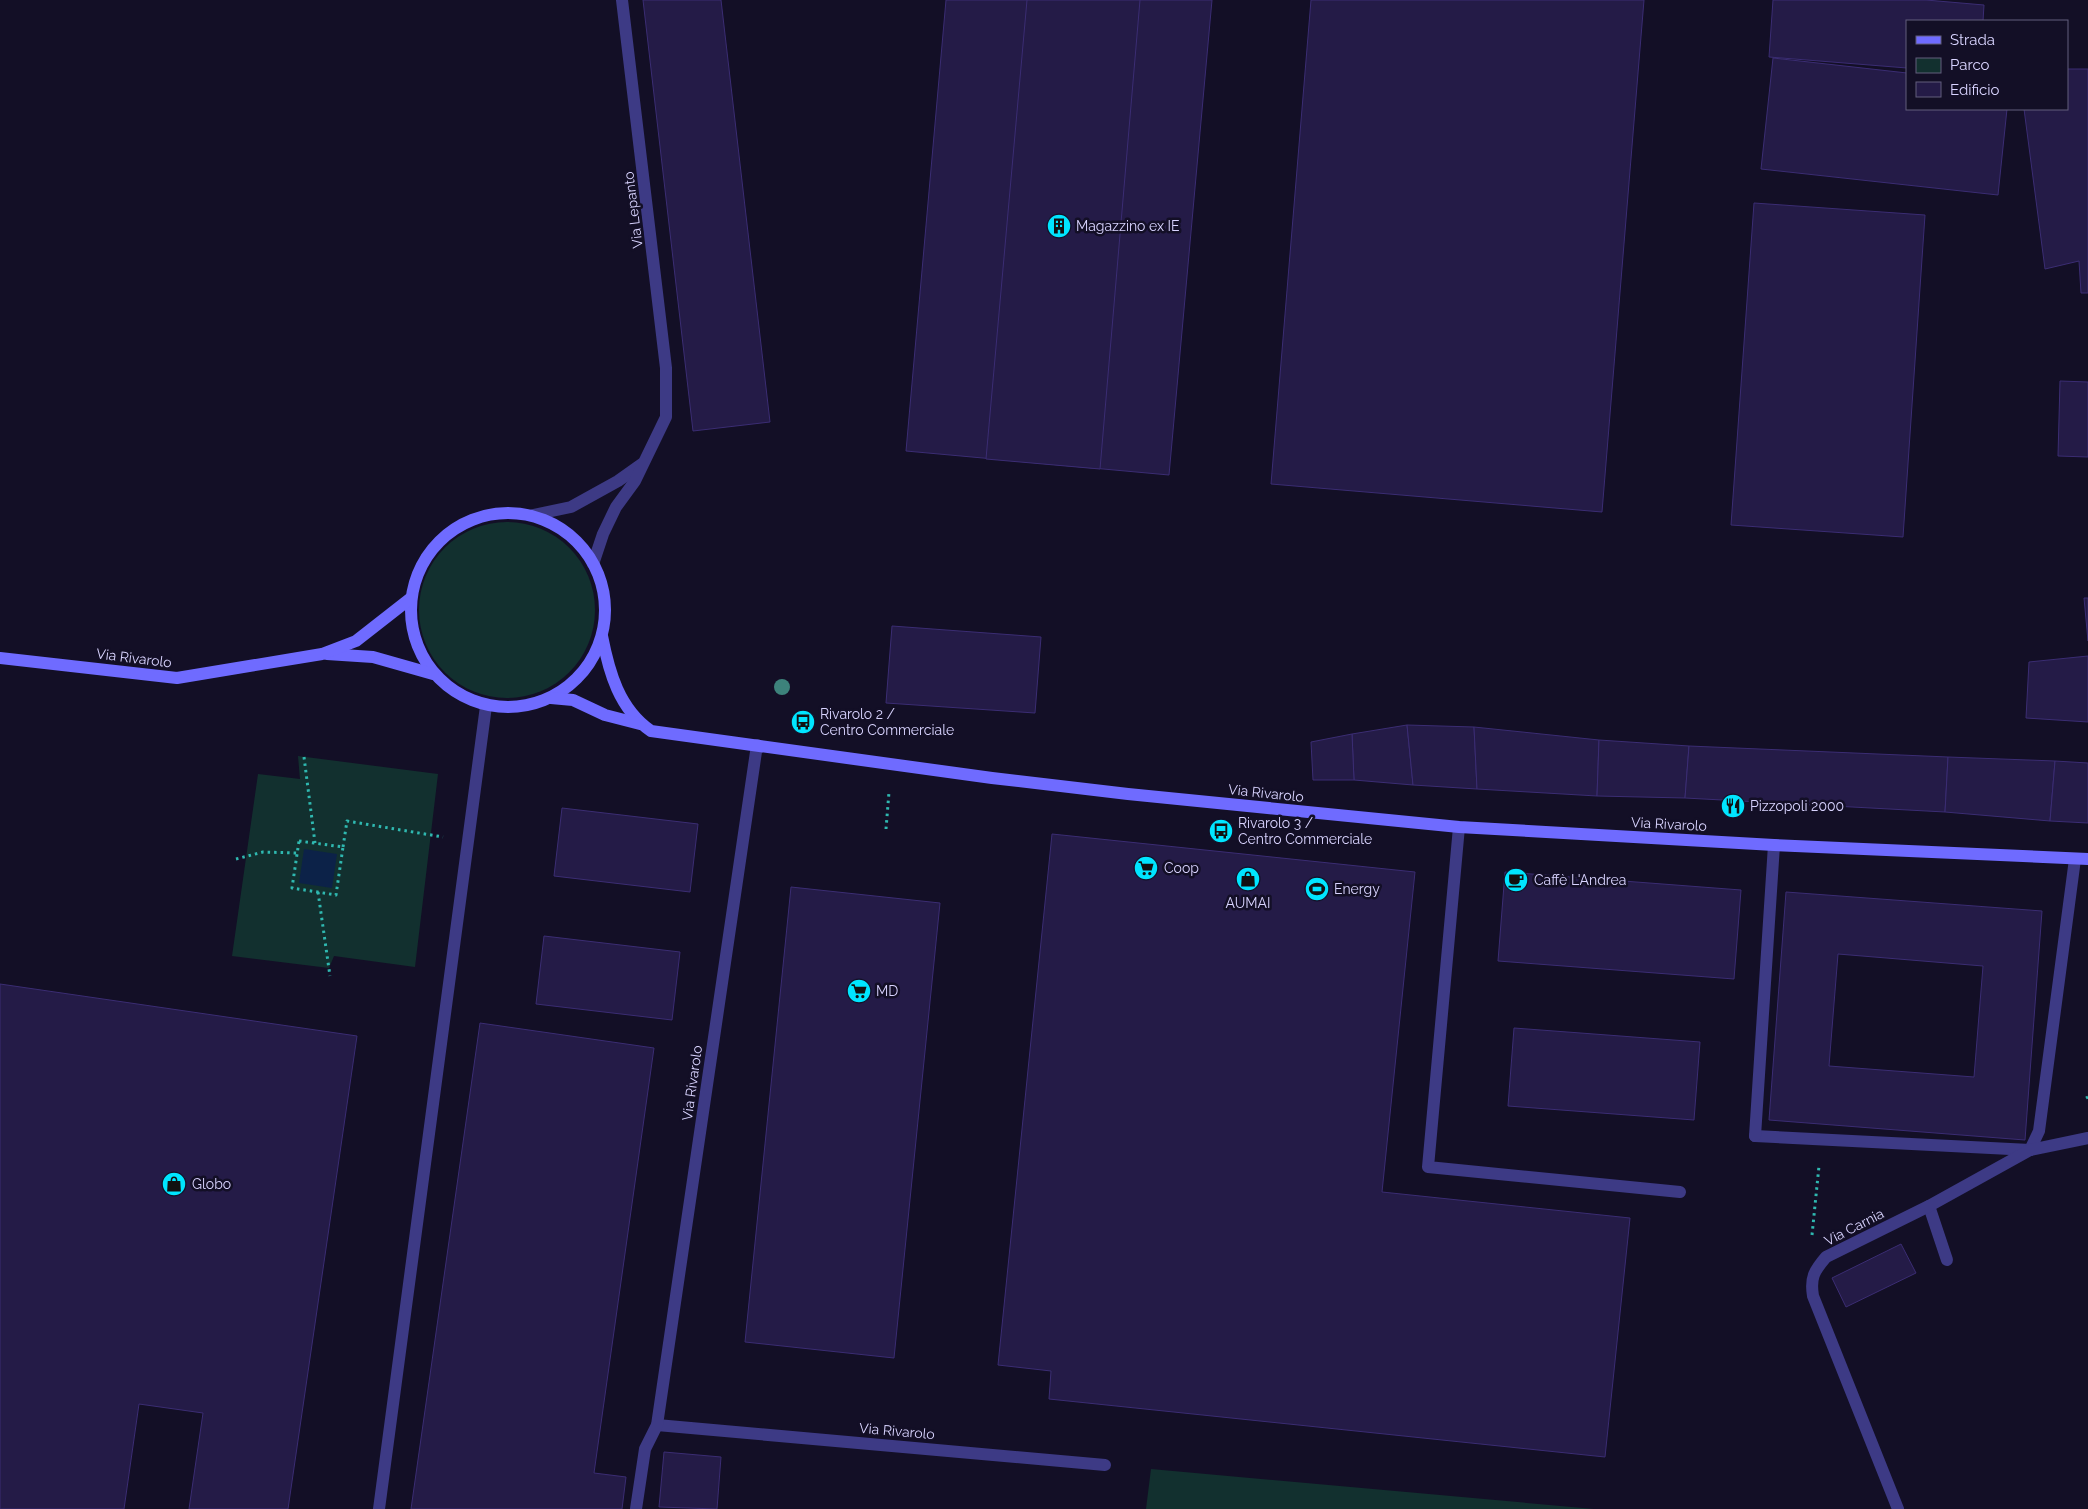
<svg xmlns="http://www.w3.org/2000/svg" width="2088" height="1509" viewBox="0 0 2088 1509" font-family="Raleway,sans-serif">
  <style>
    .green { fill: #12302f }
    .water { fill: #0c2248 }
    .building { fill: #241b47; stroke: #3b2d73; fill-rule: evenodd }
    .lines { fill: none; stroke-linecap: round; stroke-linejoin: round }
    .path { stroke: #2fb8b0; stroke-width: 3; stroke-dasharray: 2.5 4; stroke-linecap: butt }
    .lane { stroke: #3d3a85; stroke-width: 12 }
    .street { stroke: #3d3a85; stroke-width: 12 }
    .secondary { stroke: #6f6bff; stroke-width: 12 }
    .tree { fill: #3d827b }
    .labels { text-anchor: middle; stroke-width: 5; stroke-linejoin: round; paint-order: stroke }
    .street-label { font-size: 14px; fill: #d9d4ff; stroke: #130f26 }
    .poi-label { font-size: 14px; fill: #d9d4ff; stroke: #130f26; text-anchor: start }
  </style>
  <rect width="100%" height="100%" fill="#130f26"/>
  <g class="green">
    <circle cx="507" cy="610" r="88"/>
    <path d="M298 756 438 774 415 967 334 956 329 968 232 956 258 774 300 779Z"/>
    <path d="M1151 1469 1594 1509H1146Z"/>
  </g>
  <path class="water" d="M304 849 337 854 332 888 299 883Z"/>
  <g class="building">
    <path d="M643 0H721L770 422 693 431Z"/>
    <path d="M946 0H1212L1169 475 906 451Z"/>
    <path d="M1027 0H1140L1100 469 986 459Z"/>
    <path d="M1311 0H1644L1602 512 1271 484Z"/>
    <path d="M1773 0H1926L1984 5 1983 21H1907V68L1769 57Z"/>
    <path d="M1773 58 1907 73V109H2007L1998 195 1761 169Z"/>
    <path d="M2067 69H2088V293H2081L2079 261 2045 269 2024 109H2067Z"/>
    <path d="M1754 203 1925 215 1903 537 1731 525Z"/>
    <path d="M2060 381 2088 382V457L2058 456Z"/>
    <path d="M2084 598H2088V641Z"/>
    <path d="M892 626 1041 637 1035 713 886 703Z"/>
    <path d="M2088 656V722L2026 718 2029 662Z"/>
    <path d="M1407 725 1413 785 1354 780 1352 734Z"/>
    <path d="M1407 725 1474 727 1477 789 1413 785Z"/>
    <path d="M1474 727 1599 740 1597 796 1477 789Z"/>
    <path d="M1352 734 1354 780H1313L1311 742Z"/>
    <path d="M1599 740 1689 746 1685 798 1597 796Z"/>
    <path d="M1689 746 1948 757 1945 812 1685 798Z"/>
    <path d="M1948 757 2055 761 2050 821 1945 812Z"/>
    <path d="M2055 761 2088 763V823L2050 821Z"/>
    <path d="M562 808 698 824 690 892 554 876Z"/>
    <path d="M1052 834 1415 872 1382 1192 1630 1218 1605 1457 1049 1399 1051 1371 998 1365Z"/>
    <path d="M1505 872 1741 890 1734 979 1498 961Z"/>
    <path d="M791 887 940 903 894 1358 745 1342Z"/>
    <path d="M1786 892 2042 911 2025 1140 1769 1120ZM1838 954 1983 966 1974 1077 1829 1066Z"/>
    <path d="M544 936 680 952 672 1020 536 1004Z"/>
    <path d="M0 984 357 1036 288 1509H189L203 1413 139 1404 124 1509H0Z"/>
    <path d="M480 1023 654 1048 594 1473 626 1477 622 1509H411Z"/>
    <path d="M1514 1028 1700 1042 1694 1120 1508 1106Z"/>
    <path d="M1901 1244 1916 1273 1846 1307 1832 1278Z"/>
    <path d="M664 1452 721 1457 717 1509 659 1507Z"/>
  </g>
  <g class="lines">
    <g class="path">
      <path d="M304 757 315 843"/>
      <path d="M886 829 889 792"/>
      <path d="M299 841 343 847 336 895 292 888Z"/>
      <path d="M343 847 347 821 443 837"/>
      <path d="M236 859 263 852 297 853"/>
      <path d="M318 892 330 976"/>
      <path d="M2086 1098 2088 1097"/>
      <path d="M1812 1235 1819 1166"/>
    </g>
    <g class="lane">
      <path d="M533 515 571 507 618 481 642 464"/>
      <path d="M593 564 603 534 616 507 635 481 666 417V368L622 0"/>
      <path d="M1459 827 1428 1167 1680 1192"/>
      <path d="M1755 1136 2030 1150"/>
      <path d="M1929 1206 1947 1260"/>
      <path d="M657 1425 1105 1465"/>
      <path d="M379 1509 486 706"/>
      <path d="M636 1509 645 1449 657 1425 757 745"/>
    </g>
    <g class="street">
      <path d="M1755 1136 1774 845"/>
      <path d="M2030 1150 2039 1131 2075 859"/>
      <path d="M1898 1509 1813 1296C1810 1278 1814 1271 1826 1257L1929 1206 2030 1150 2088 1138"/>
    </g>
    <g class="secondary">
      <circle cx="508" cy="610" r="97"/>
      <path d="M602 636C609 672 619 709 651 731L992 778 1128 794 1459 827 1774 845 2088 859"/>
      <path d="M327 654 373 657 433 674"/>
      <path d="M0 658 177 678 322 654 356 641 411 598"/>
      <path d="M551 698 573 700 605 715 640 724"/>
    </g>
  </g>
  <circle class="tree" cx="782" cy="687" r="8"/>
  <defs>
    <g id="building-disc" transform="scale(1.25)"><circle r="9.5" fill="#00e5ff" stroke="#130f26"/><path d="M-4-6H4V6H1V3H-1V6H-4ZM-2.5-4.3h1.7v1.8h-1.7ZM.8-4.3h1.7v1.8H.8ZM-2.5-1h1.7V.8h-1.7ZM.8-1h1.7V.8H.8Z" fill="#111"/></g>
    <g id="bus-disc" transform="scale(1.25)"><circle r="9.5" fill="#00e5ff" stroke="#130f26"/><path d="M-5-6H5V4H4V6H2V4H-2V6H-4V4H-5ZM-3.5-4V0h7V-4ZM-3.5 1.2v1.5H-2V1.2ZM2 1.2v1.5H3.5V1.2Z" fill="#111"/></g>
    <g id="restaurant-disc" transform="scale(1.25)"><circle r="9.5" fill="#00e5ff" stroke="#130f26"/><path d="M-5-6h1v4h1v-4h1v4h1v-4h1v5L-1.5 .5V6h-2V.5L-5-1ZM5-6V6H3V1.5H1.5Q1.5-4 5-6Z" fill="#111"/></g>
    <g id="supermarket-disc" transform="scale(1.25)"><circle r="9.5" fill="#00e5ff" stroke="#130f26"/><path d="M-6-5.5h2.5l.6 2H6L4.5 2H-2.5L-4.4-4H-6ZM-1.5 3.2a1.3 1.3 0 1 0 .1 0ZM3 3.2a1.3 1.3 0 1 0 .1 0Z" fill="#111"/></g>
    <g id="shop-disc" transform="scale(1.25)"><circle r="9.5" fill="#00e5ff" stroke="#130f26"/><path d="M-5-2.5h2.3a2.7 3.5 0 0 1 5.4 0H5L5.5 6h-11ZM-1.5-2.5h3a1.5 2.3 0 0 0-3 0Z" fill="#111"/></g>
    <g id="cafe-disc" transform="scale(1.25)"><circle r="9.5" fill="#00e5ff" stroke="#130f26"/><path d="M-5.5-4.5H6V0H3Q3 3.5 0 3.5H-2.5Q-5.5 3.5-5.5 0ZM3-3.2v2h1.7v-2ZM-6 4.5H4V6H-6Z" fill="#111"/></g>
    <g id="stadium-disc" transform="scale(1.25)"><circle r="9.5" fill="#00e5ff" stroke="#130f26"/><path d="M0-5a6.5 5 0 1 0 0 10a6.5 5 0 1 0 0-10ZM-3.5-1.8h7v3.6h-7Z" fill="#111"/></g>
  </defs>
  <g fill-rule="evenodd">
    <use href="#building-disc" x="1059" y="226"/>
    <use href="#bus-disc" x="803" y="722"/>
    <use href="#restaurant-disc" x="1733" y="806"/>
    <use href="#bus-disc" x="1221" y="831"/>
    <use href="#supermarket-disc" x="1146" y="868"/>
    <use href="#shop-disc" x="1248" y="879"/>
    <use href="#cafe-disc" x="1516" y="880"/>
    <use href="#stadium-disc" x="1317" y="889"/>
    <use href="#supermarket-disc" x="859" y="991"/>
    <use href="#shop-disc" x="174" y="1184"/>
  </g>
  <g class="labels">
    <g class="street-label">
      <text transform="translate(633 210) rotate(-97)" y="5">Via Lepanto</text>
      <text transform="translate(134 658) rotate(7)" y="5">Via Rivarolo</text>
      <text transform="translate(1266 793) rotate(6)" y="5">Via Rivarolo</text>
      <text transform="translate(1669 824) rotate(3)" y="5">Via Rivarolo</text>
      <text transform="translate(692 1083) rotate(-82)" y="5">Via Rivarolo</text>
      <text transform="translate(1854 1227) rotate(-27)" y="5">Via Carnia</text>
      <text transform="translate(897 1431) rotate(5)" y="5">Via Rivarolo</text>
    </g>
    <g class="poi-label">
      <text x="1076" y="231">Magazzino ex IE</text>
      <text x="820" y="719">Rivarolo 2 /<tspan x="820" dy="16">Centro Commerciale</tspan></text>
      <text x="1750" y="811">Pizzopoli 2000</text>
      <text x="1238" y="828">Rivarolo 3 /<tspan x="1238" dy="16">Centro Commerciale</tspan></text>
      <text x="1164" y="873">Coop</text>
      <text x="1534" y="885">Caffè L'Andrea</text>
      <text x="1334" y="894">Energy</text>
      <text x="1248" y="908" text-anchor="middle">AUMAI</text>
      <text x="876" y="996">MD</text>
      <text x="192" y="1189">Globo</text>
    </g>
  </g>
  <rect x="1906" y="20" width="162" height="90" fill="#130f26" stroke="#625e7d"/>
  <rect x="1916" y="36" width="25" height="8" fill="#6f6bff" stroke="#625e7d"/>
  <text x="1950" y="45" font-size="15" fill="#d9d4ff">Strada</text>
  <rect x="1916" y="58" width="25" height="15" fill="#12302f" stroke="#625e7d"/>
  <text x="1950" y="70" font-size="15" fill="#d9d4ff">Parco</text>
  <rect x="1916" y="82" width="25" height="15" fill="#241b47" stroke="#625e7d"/>
  <text x="1950" y="95" font-size="15" fill="#d9d4ff">Edificio</text>
</svg>
